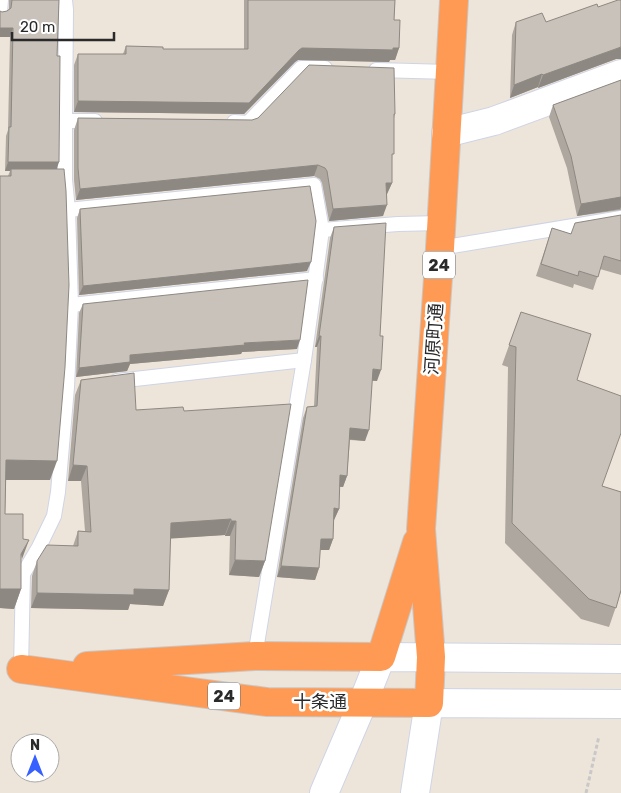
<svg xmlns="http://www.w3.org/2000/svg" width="621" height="793" viewBox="0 0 621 793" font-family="Rubik,'Noto Sans JP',sans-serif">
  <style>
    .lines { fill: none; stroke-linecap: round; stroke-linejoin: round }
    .lane-casing { stroke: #cfd4e5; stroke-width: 16 }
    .street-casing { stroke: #cfd4e5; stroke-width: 30 }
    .secondary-casing { stroke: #cfd4e5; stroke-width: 30 }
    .highway-casing { stroke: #c8c8c8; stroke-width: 30 }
    .path { stroke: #c8c8c8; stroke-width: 3; stroke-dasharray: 4 2.5; stroke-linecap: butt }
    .lane { stroke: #fff; stroke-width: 14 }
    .street { stroke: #fff; stroke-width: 28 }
    .secondary { stroke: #fff; stroke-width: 28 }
    .highway { stroke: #ff9a54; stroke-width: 28 }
    .wall { fill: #ada7a0 }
    .shaded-wall { fill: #8d8882 }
    .building { fill: #c9c2ba; stroke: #8d8882 }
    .labels { text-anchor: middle; stroke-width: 5; stroke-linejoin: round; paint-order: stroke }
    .shield { fill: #fff; stroke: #6a6a6a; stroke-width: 1 }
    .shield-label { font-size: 16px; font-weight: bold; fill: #2a2a2a }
    .street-label { font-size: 18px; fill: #2a2a2a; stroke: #fff }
  </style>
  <rect width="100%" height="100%" fill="#eee5da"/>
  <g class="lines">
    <g class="lane-casing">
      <g id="lane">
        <path d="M65 0 66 10 65 121"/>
        <path d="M0 12 1 0"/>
        <path d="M376 70 450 72"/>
        <path d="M234 122 248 123 301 68H325"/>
        <path d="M68 210 314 185 322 230 304 360 255 656"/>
        <path d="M322 230 398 224 441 223"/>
        <path d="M440 248 621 218"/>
        <path d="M71 305 316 279"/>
        <path d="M117 381 304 360"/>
        <path d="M21 669 23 574 39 547 54 516 58 492 67 387 71 305 68 210 65 180V121H95"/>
      </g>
    </g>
    <g class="street-casing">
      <path id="street" d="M446 133 494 121 621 74"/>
    </g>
    <g class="secondary-casing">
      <g id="secondary">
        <path d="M324 793 363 702 381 657 621 659"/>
        <path d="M415 793 429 703 621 704"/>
      </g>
    </g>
    <g class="highway-casing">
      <g id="highway">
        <path d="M87 666 255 656 381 657 417 542"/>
        <path d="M21 669 267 702 429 703 431 657 421 529 440 248 454 0"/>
      </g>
    </g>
    <path class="path" d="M586 793 599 736"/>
    <use href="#lane" class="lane"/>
    <use href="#street" class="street"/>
    <use href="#secondary" class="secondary"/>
    <use href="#highway" class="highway"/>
  </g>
  <g class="wall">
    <path d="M9 0H59L57 56V169L50 480H6L5 514 21 560V589L14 609 0 608V176H8L10 171H5L6 136 8 130 10 37H0L2 12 7 11 9 9Z"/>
    <path d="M244 0H395L394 20 399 48 395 60H390L389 62 298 60 295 62 244 114 74 112V65L78 54H123L126 46 163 49H244Z"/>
    <path d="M516 22H546L616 59 538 88V87L510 98 512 35Z"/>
    <path d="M621 80V210L577 216 567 168 549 117 553 105Z"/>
    <path d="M395 114 394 118 392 161V183L387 194 383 216 329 221 322 183 320 179 314 176 76 200 74 180V130L78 118 252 120Z"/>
    <path d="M80 209 307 271 79 295 77 218Z"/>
    <path d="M621 215V275L600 269 593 290 574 284 573 288 536 276 552 228 571 234Z"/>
    <path d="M334 227 377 381H372L365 441 350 440 347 476 343 487H339V509L334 520 333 539 329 550H320L319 568 315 580 277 577 303 418 307 407 314 406 317 347H315L330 238Z"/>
    <path d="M83 304 297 349 242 352 241 354 130 364 127 371 76 377 79 313Z"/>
    <path d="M521 312 577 380 602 486 621 492V592L609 627 581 619 505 543 508 367 502 365Z"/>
    <path d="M81 380 136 410 184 411 265 561 259 577 229 575 230 536H225V535L170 538 169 590 163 606 130 604 128 610 31 608 32 576 37 561 73 546 78 531H85L81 481H68L75 395Z"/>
  </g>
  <g class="shaded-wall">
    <path d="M0 28H13L10 37H0Z"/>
    <path d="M621 47V59H616L538 88 543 75Z"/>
    <path d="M302 48H399L395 60H390L389 62 298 60 295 62 244 114 74 112 78 101 299 50Z"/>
    <path d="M542 74 538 87 510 98 514 85Z"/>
    <path d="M8 162H59L56 171 11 169 10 171H5Z"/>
    <path d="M318 165 314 176 76 200 80 189Z"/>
    <path d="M386 183H392L387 194H382Z"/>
    <path d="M621 197V207L620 209 577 216 581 204Z"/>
    <path d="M387 205 383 216 329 221 333 209Z"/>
    <path d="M311 262 307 271 79 295 83 286Z"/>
    <path d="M319 336H321L317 347H315Z"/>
    <path d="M300 340 297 349 242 352 241 354 130 364 127 371 76 377 79 368 130 355 244 343Z"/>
    <path d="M373 369 381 370 377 381 369 380Z"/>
    <path d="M350 428 369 430 365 441 346 439Z"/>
    <path d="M6 460 57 461 50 480H0Z"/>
    <path d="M73 465 87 466 81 481H68Z"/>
    <path d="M340 475 347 476 343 487 336 486Z"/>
    <path d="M334 508 339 509 334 520H330Z"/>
    <path d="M231 519 225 535 165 539 171 523Z"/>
    <path d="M231 521H236L230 536H225Z"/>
    <path d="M321 539H333L329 550H317Z"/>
    <path d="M29 540 22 559 21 554Z"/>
    <path d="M235 560 265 561 259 577 229 575Z"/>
    <path d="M281 566 319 568 315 580 277 577Z"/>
    <path d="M0 589H21L14 609 0 608Z"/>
    <path d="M134 589 169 590 163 606 130 604 128 610 31 608 37 593Z"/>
  </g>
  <g class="building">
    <path d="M12 0H59L57 56H60L59 162H8L9 127H11L13 28H0V11L2 12 7 11 11 8Z"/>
    <path d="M248 0H395L394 20H400L399 48H393V50L302 48 299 50 249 103 78 101V54H126V46L163 47V49H248Z"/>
    <path d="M618 0H621V47L543 75 542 74 514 85 516 22 542 13 546 22 597 4 598 7Z"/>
    <path d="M309 65 394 68 395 114H394V154H392V183H386L387 205 333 209 327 171 325 168 318 165 80 189 78 168V118L252 120 258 118Z"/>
    <path d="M621 80V197L581 204 571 156 553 105Z"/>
    <path d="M11 169H64L66 191 69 285 65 367 57 461 6 460 5 514H23V539L29 540 21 554V589H0V176H11Z"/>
    <path d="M310 186 316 221 311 262 83 286 80 209Z"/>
    <path d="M621 215V261L604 256 598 277 579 271 578 276 541 264 552 228 571 234 575 223Z"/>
    <path d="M386 223 380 336H383L381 370 373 369 369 430 350 428 347 476 340 475 339 509 334 508 333 539H321L319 568 281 566 307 407 317 406 321 336H319L334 227Z"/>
    <path d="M308 280 300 340 244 343 245 345 130 355V362L79 368 83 304Z"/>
    <path d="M521 312 591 334 577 380 621 396V433L602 486 621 492V590L616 608 589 599 512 523 516 347 509 345Z"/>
    <path d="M134 373 136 410 183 407 184 411 291 404 265 561 235 560 236 521H231V519L171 523 169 590 134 589V595L37 593V561L47 545 78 546V531L91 532 87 466 73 465 81 380Z"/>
  </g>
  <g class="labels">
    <g class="shield">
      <rect x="423" y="251.5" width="32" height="27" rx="4"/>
      <rect x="208" y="682.5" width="32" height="27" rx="4"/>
    </g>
    <g class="shield-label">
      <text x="439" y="271">24</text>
      <text x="224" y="702">24</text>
    </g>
    <g class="street-label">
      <text transform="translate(434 339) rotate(-86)" y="6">河原町通</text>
      <text x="320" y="708">十条通</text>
    </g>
  </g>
  <g transform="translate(35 758)"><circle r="24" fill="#ffffff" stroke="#aaaaaa"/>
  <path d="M0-4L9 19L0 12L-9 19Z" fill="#3660ff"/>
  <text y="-8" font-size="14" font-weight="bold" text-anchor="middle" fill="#2a2a2a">N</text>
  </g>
  <path d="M12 32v8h102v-8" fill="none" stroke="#2a2a2a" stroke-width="2.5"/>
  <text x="20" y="32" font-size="15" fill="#2a2a2a" stroke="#ffffff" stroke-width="4" paint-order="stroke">20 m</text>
</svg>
